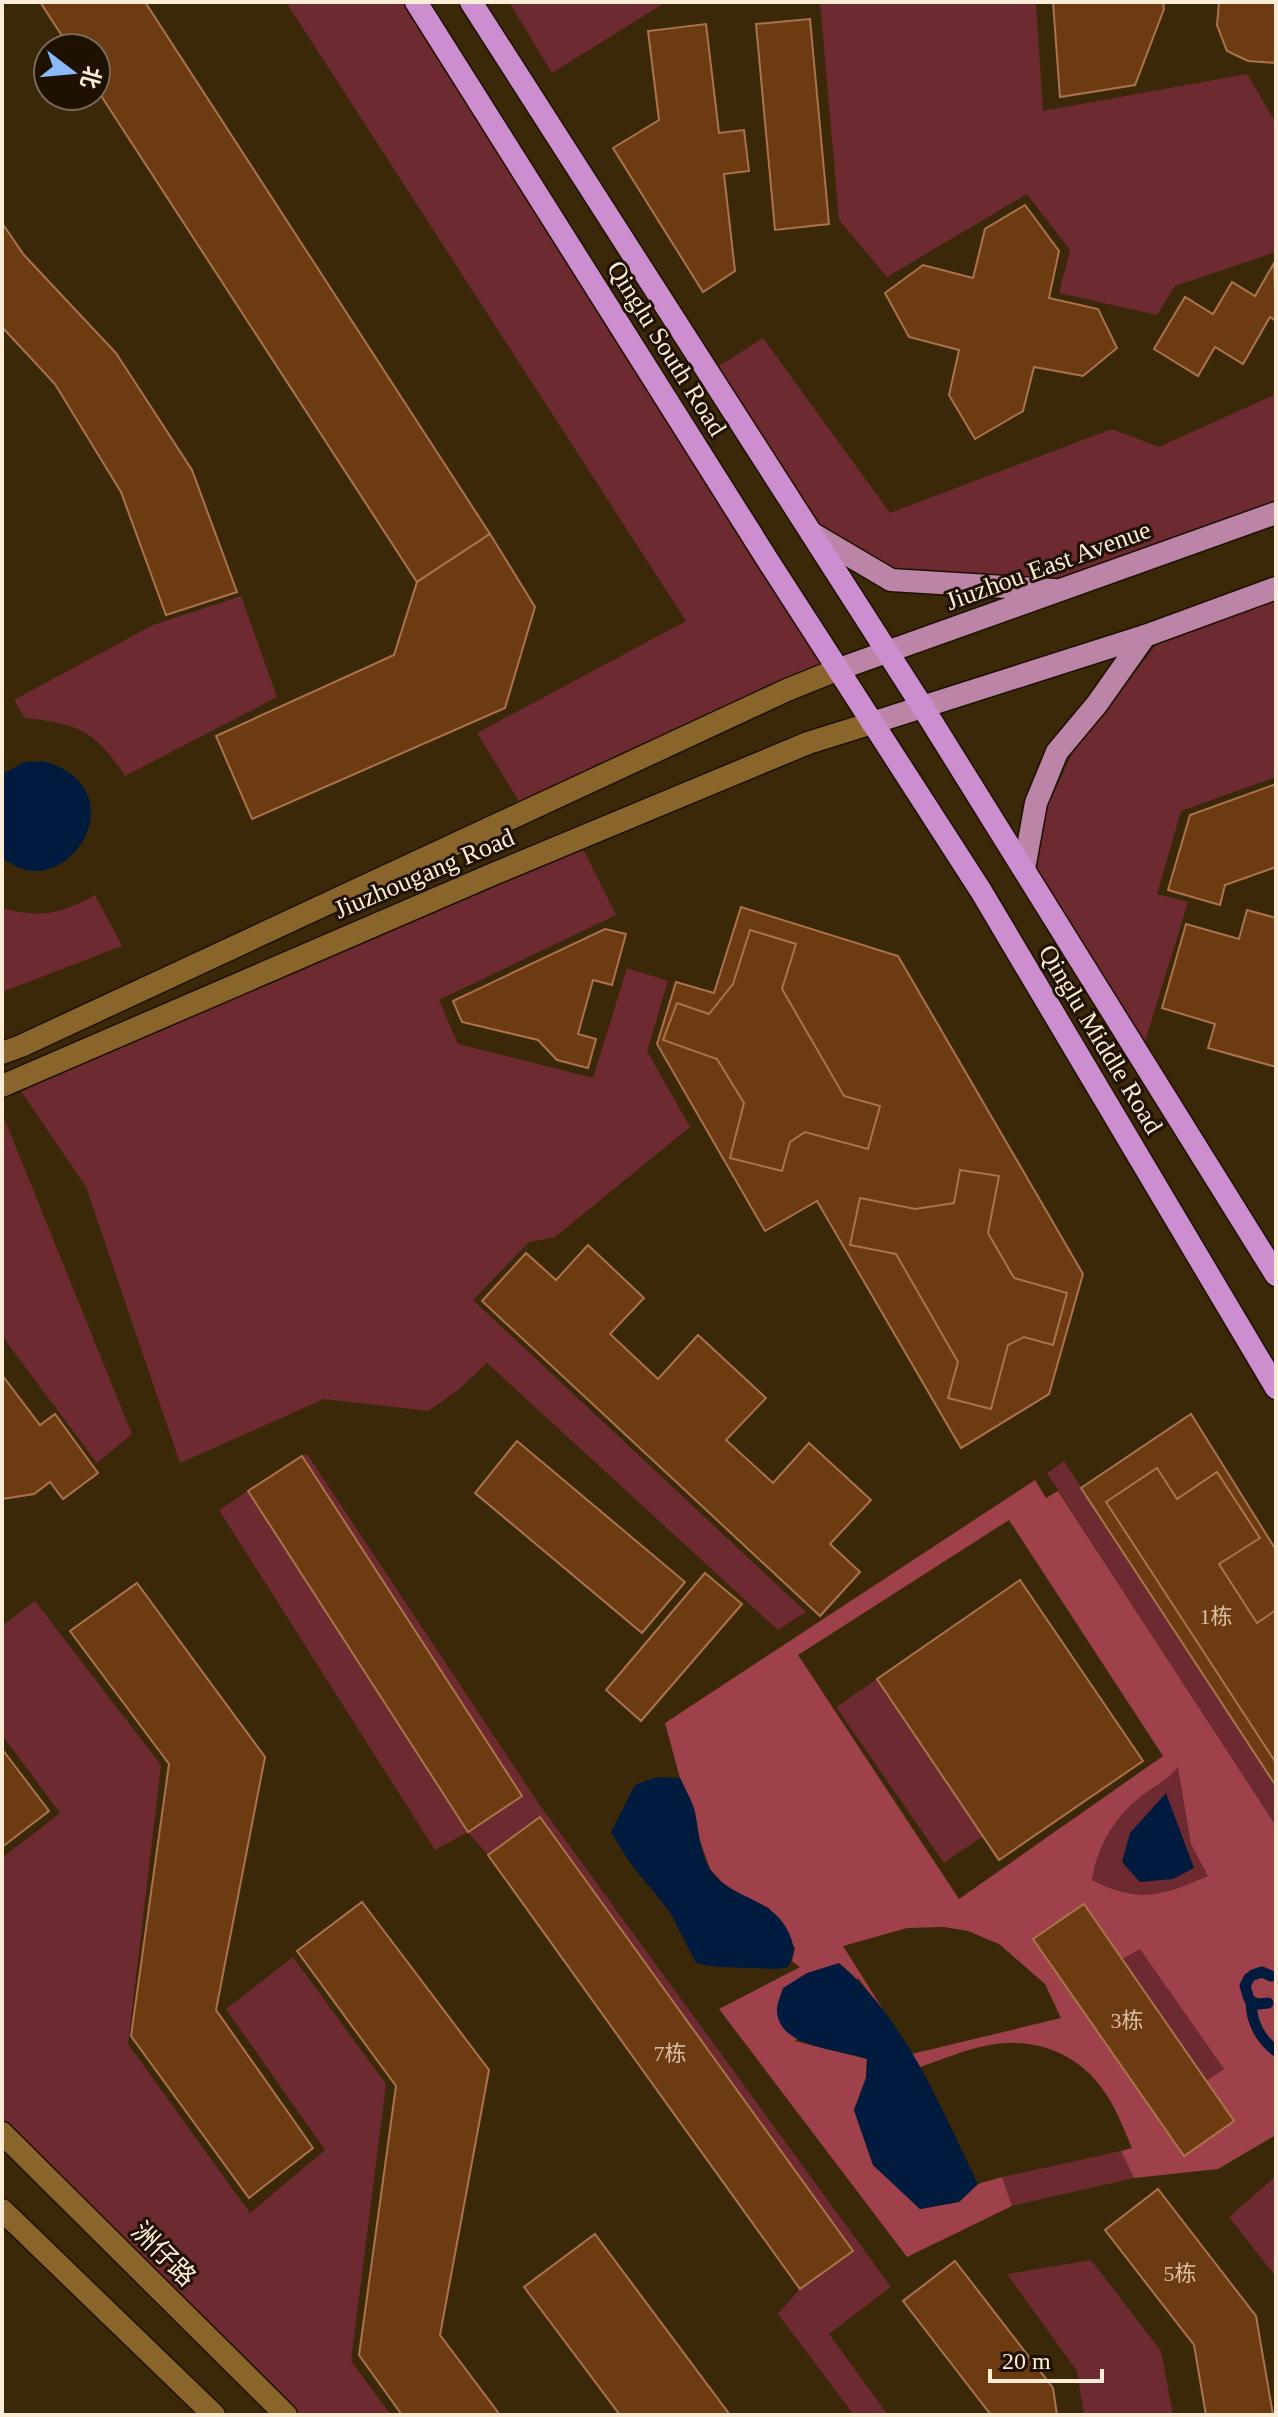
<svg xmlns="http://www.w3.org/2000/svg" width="1278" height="2417" viewBox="0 0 1278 2417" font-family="'Times New Roman','Noto Sans SC',serif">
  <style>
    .green { fill: #6d2a31 }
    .forest { fill: #9f414b; fill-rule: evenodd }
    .water { fill: #011b3e }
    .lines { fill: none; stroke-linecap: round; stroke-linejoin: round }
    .stream { stroke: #011b3e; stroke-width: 11 }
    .building { fill: #6d3b11; stroke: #aa734c; stroke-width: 2 }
    .tertiary-casing { stroke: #1d1202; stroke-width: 25 }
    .primary-casing { stroke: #1d1202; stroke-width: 25 }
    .trunk-casing { stroke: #1d1202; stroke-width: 25 }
    .tertiary { stroke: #89652b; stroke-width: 22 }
    .primary { stroke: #bc84a6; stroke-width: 22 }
    .trunk { stroke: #cd8ecf; stroke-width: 22 }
    .labels { text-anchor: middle; stroke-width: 6; stroke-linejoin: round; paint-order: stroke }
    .number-label { font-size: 22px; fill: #d9c0a5 }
    .street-label { font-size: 26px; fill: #fdedd6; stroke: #1f1100 }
  </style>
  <rect width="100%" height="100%" fill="#3b2809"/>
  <g class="green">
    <path d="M286 2H404L828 667 522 806 477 733 686 621Z"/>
    <path d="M509 2H666L552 73Z"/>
    <path d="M820 2H1036L1043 111 1247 74 1276 123V252L1175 286 1157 315 1059 293 1070 250 1027 194 887 277 839 220Z"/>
    <path d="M763 338 890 513 1112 429 1159 447 1276 394V504L1062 582 891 571 817 524 719 366Z"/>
    <path d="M241 596 277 697 125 776C95 730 78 724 25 718L14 700 153 625Z"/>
    <path d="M1276 601V777L1181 811 1157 894 1188 902 1144 1045 1034 868 1044 814 1072 754 1156 645Z"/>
    <path d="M582 847 616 915 439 1000 458 1044 593 1078 627 968 668 981 647 1051 690 1127 555 1237 529 1242 473 1300 806 1612 778 1630 487 1363 457 1391 428 1411 324 1399 180 1463 86 1187 19 1088Z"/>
    <path d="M95 895 122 946 2 992V908C42 918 58 915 95 895Z"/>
    <path d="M2 1113 132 1434 97 1463 2 1336Z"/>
    <path d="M307 1454 539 1804 891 2287 829 2334 888 2415H854L778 2314 800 2289 852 2251 540 1817 488 1855 468 1832 435 1850 219 1510 248 1491 469 1831 522 1796 302 1456Z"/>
    <path d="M1064 1461 1276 1786V1826L1047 1473Z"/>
    <path d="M35 1601 161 1765 128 2044 250 2213 325 2150 226 2009 293 1957 386 2084 351 2361 391 2415H300L2 2121V1858L60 1813 2 1735V1626Z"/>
    <path d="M877 1679 983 1836 944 1863 836 1707Z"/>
    <path d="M1179 1766 1209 1876C1163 1896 1139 1904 1092 1880 1097 1847 1113 1818 1139 1798 1153 1787 1167 1780 1179 1766Z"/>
    <path d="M1140 1948 1224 2069 1206 2081 1122 1959Z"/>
    <path d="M1121 2151 1134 2178 1012 2206 1002 2177Z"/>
    <path d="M1276 2176V2277L1229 2217Z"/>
    <path d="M1091 2260 1161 2351 1173 2415H1084L1077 2371 1007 2274Z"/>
  </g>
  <path class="forest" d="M1035 1480 1046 1498 1058 1491 1276 1826V2135L1218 2169 1134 2178 1121 2151 1132 2148C1123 2127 1115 2105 1101 2087 1074 2050 1029 2036 985 2046 963 2050 942 2060 920 2067L912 2054 1061 2018 1045 1984 999 1944 968 1931 944 1927 907 1928 843 1946 889 2019 858 1978 795 2041 867 2059 866 2078 854 2110 873 2165 920 2209 959 2202 978 2184 1002 2177 1012 2206 907 2257 719 2009 800 1967 792 1961 795 1948 769 1908 727 1888 710 1869 698 1835 694 1809 680 1778 665 1723ZM1009 1520 1163 1756 959 1899 798 1655ZM1178 1767 1191 1844 1208 1876C1162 1896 1139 1904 1092 1880 1097 1848 1113 1819 1138 1799 1152 1787 1167 1781 1178 1767ZM1034 1939 1122 1959 1140 1949 1224 2069 1206 2081 1184 2156Z"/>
  <g class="water">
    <path d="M43 761C144 789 63 912 2 857V774L25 762Z"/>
    <path d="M657 1777 680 1778C685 1789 692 1800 695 1812 699 1831 700 1856 712 1872 736 1902 776 1897 791 1938 795 1949 794 1957 788 1967 771 1971 765 1968 749 1968 730 1967 714 1968 696 1963L670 1912 630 1863 611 1832 635 1785Z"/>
    <path d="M1166 1793 1194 1868 1173 1879 1140 1882 1122 1862 1130 1833Z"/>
    <path d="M839 1963C906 2019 940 2107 978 2184L959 2202 920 2209 873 2165 854 2110 866 2078 867 2059C839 2049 780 2048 777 2012 776 2005 781 1995 783 1988L807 1973Z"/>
  </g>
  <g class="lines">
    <g class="stream">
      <path d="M1253 1975 1262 1972 1271 1976"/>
      <path d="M1249 1999 1245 1986 1249 1978"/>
      <path d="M1268 2003 1258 2004 1251 2001C1251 2021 1260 2039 1276 2051"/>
    </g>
  </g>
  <g class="building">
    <path d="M40 2H145L490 534 417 582 96 88V48H70Z"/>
    <path d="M1053 2H1163L1164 9 1135 85 1060 97Z"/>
    <path d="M1219 2H1276V63L1248 61 1227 51 1217 25Z"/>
    <path d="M810 19 829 224 775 230 756 24Z"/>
    <path d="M706 24 719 133 744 130 749 171 724 174 735 271 703 292 613 148 659 120 648 31Z"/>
    <path d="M1025 205 1059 251 1049 298 1098 309 1117 348 1083 376 1034 367 1023 411 975 439 949 395 959 350 909 337 885 293 923 265 973 278 985 229Z"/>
    <path d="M2 223 24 255 116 353 192 470 237 592 166 615 121 492 55 384 2 327Z"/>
    <path d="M1274 263 1276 321 1270 317 1243 364 1215 347 1198 376 1154 349 1185 297 1213 314 1232 282 1255 296Z"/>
    <path d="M490 534 535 607 505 708 252 819 216 736 394 655 417 582Z"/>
    <path d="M1276 784V867L1225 885 1220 905 1168 890 1190 815Z"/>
    <path d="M741 907 898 956 1083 1274 1049 1394 961 1448 817 1201 765 1231 657 1044 676 982 714 993Z"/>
    <path d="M1247 910 1276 918V1067L1208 1048 1215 1024 1162 1008 1186 924 1239 939Z"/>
    <path d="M605 929 626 934 612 985 593 980 578 1034 596 1039 588 1068 557 1060 538 1040 462 1022 453 1001Z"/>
    <path d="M750 930 796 944 782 989 844 1096 880 1106 868 1149 805 1132 790 1142 782 1171 730 1158 744 1103 717 1059 663 1040 677 1003 709 1014 733 984Z"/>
    <path d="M960 1170 999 1176 988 1233 1014 1278 1067 1293 1053 1345 1024 1337 1008 1345 991 1409 948 1398 958 1362 896 1254 850 1245 860 1198 915 1209 954 1203Z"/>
    <path d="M588 1245 644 1298 610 1334 658 1379 698 1335 766 1398 726 1440 773 1483 809 1443 871 1500 830 1544 860 1572 820 1616 482 1301 526 1253 556 1280Z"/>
    <path d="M2 1375 40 1425 55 1414 98 1473 63 1499 50 1482 34 1494 2 1499Z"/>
    <path d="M1191 1414 1276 1550V1786L1081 1488Z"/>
    <path d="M517 1441 685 1582 642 1633 475 1493Z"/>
    <path d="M302 1456 522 1796 468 1832 248 1491Z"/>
    <path d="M1157 1468 1177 1499 1217 1472 1260 1538 1219 1564 1257 1623 1276 1610V1763L1106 1502Z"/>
    <path d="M705 1573 742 1604 641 1721 606 1690Z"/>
    <path d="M1020 1580 1143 1761 999 1860 877 1679Z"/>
    <path d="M137 1583 265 1757 216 2010 313 2148 249 2198 131 2036 169 1764 70 1631Z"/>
    <path d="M2 1749 49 1811 2 1847Z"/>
    <path d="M540 1817 853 2251 800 2289 488 1855Z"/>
    <path d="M362 1902 489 2070 440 2335 500 2415H402L359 2355 396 2086 297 1951Z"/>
    <path d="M1084 1904 1234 2121 1184 2156 1033 1939Z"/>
    <path d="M1158 2189 1256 2316 1273 2415H1206L1194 2345 1105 2230Z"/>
    <path d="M595 2234 730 2415H620L524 2287Z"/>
    <path d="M955 2261 1053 2388 1057 2415H991L903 2301Z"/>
  </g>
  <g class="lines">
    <g class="tertiary-casing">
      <g id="tertiary">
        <path d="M2 1053 21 1046 787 690 839 669"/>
        <path d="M2 1086 491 875 808 743 872 723"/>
        <path d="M2 2133 286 2415"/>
        <path d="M2 2210 214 2415"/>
      </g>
    </g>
    <g class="primary-casing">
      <g id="primary">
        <path d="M813 534 891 580 1054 590"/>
        <path d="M839 669 1276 513"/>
        <path d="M872 723 1145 636 1276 588"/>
        <path d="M1024 869 1036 803 1057 752 1097 704 1145 636"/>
      </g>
    </g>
    <g class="trunk-casing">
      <g id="trunk">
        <path d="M416 2 767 559 981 891 1276 1388"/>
        <path d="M471 2 922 706 1276 1275"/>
      </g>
    </g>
    <use href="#tertiary" class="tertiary"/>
    <use href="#primary" class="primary"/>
    <use href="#trunk" class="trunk"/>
  </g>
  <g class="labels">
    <g class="number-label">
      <text x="1216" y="1624">1栋</text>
      <text x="1127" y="2028">3栋</text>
      <text x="670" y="2061">7栋</text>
      <text x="1180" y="2281">5栋</text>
    </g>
    <g class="street-label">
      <text transform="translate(667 348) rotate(58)" y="9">Qinglu South Road</text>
      <text transform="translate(1048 565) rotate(-20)" y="9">Jiuzhou East Avenue</text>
      <text transform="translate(424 873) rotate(-23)" y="9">Jiuzhougang Road</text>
      <text transform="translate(1101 1039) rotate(59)" y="9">Qinglu Middle Road</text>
      <text transform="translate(164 2254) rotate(45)" y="9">洲仔路</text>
    </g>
  </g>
  <rect width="1278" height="2417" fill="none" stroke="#fdedd6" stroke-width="8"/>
  <g transform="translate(72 72) rotate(106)"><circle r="38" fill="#1f1100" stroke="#786956" stroke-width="2"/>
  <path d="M0-6L14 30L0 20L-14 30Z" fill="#8abafc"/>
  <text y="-12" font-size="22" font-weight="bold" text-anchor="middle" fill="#fdedd6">北</text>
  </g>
  <path d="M990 2369v12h112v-12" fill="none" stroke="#fdedd6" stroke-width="4"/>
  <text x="1002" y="2369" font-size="24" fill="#fdedd6" stroke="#1f1100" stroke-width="6" paint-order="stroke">20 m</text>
</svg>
